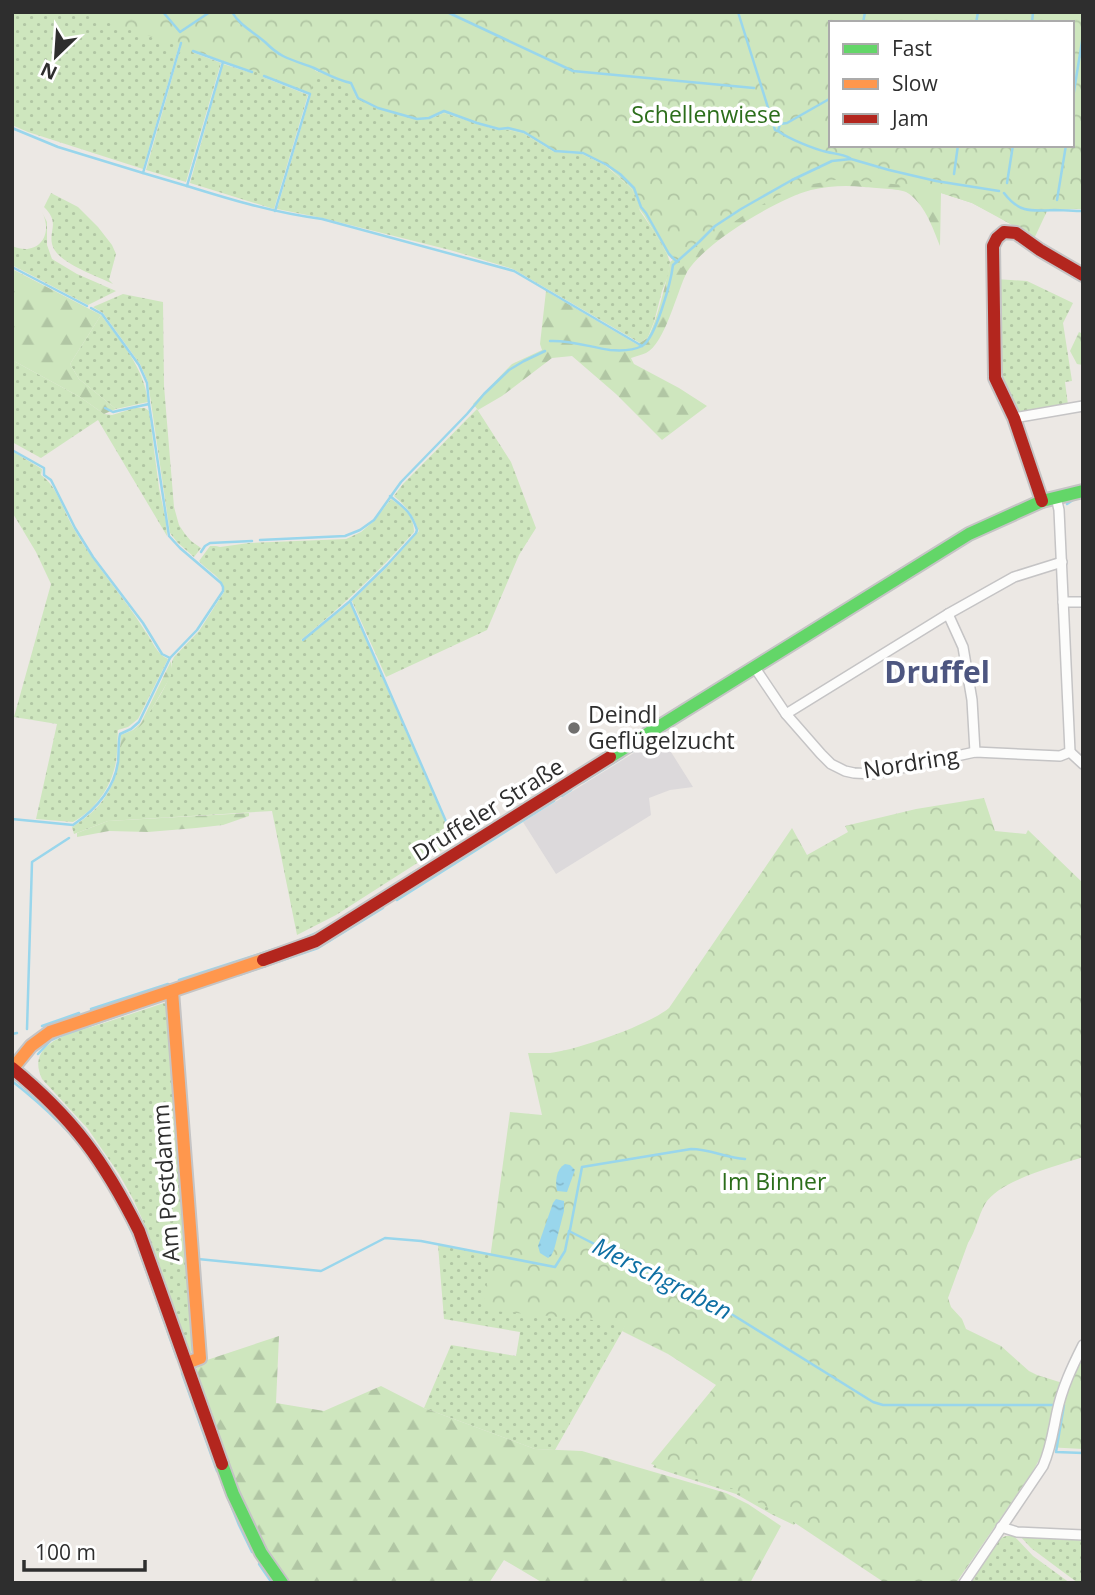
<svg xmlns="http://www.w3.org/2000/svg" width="1095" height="1595" viewBox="0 0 1095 1595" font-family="'Open Sans',sans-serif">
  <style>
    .industrial { fill: #dcd9db }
    .grass { fill: url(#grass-dots) }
    .forest { fill: url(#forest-firs) }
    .park { fill: url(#park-crowns); fill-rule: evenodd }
    .water { fill: url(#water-ripples) }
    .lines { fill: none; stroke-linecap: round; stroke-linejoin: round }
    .stream { stroke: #99d6ec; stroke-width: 2.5 }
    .street-casing { stroke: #c5c4c5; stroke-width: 12 }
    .fast-casing { stroke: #c5c4c5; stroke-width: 16 }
    .slow-casing { stroke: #c5c4c5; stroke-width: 16 }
    .jam-casing { stroke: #c5c4c5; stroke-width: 16 }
    .street { stroke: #fcfcfb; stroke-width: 9 }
    .fast { stroke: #63d668; stroke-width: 12 }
    .slow { stroke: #ff974d; stroke-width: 12 }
    .jam { stroke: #b3261e; stroke-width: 12 }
    .poi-dot { fill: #706f6e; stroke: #fff; stroke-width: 2.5 }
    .labels { text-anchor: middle; stroke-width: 7; stroke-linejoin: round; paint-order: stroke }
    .park-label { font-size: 23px; fill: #2c6e1b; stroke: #fff }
    .poi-label { font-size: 23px; fill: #2e2e2e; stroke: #fff; text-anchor: start }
    .street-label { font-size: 23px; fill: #2e2e2e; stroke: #fff }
    .water-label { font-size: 24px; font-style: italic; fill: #0d6fa3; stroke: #fff }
    .district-label { font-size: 30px; font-weight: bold; fill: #4d5680; stroke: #fff }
  </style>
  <defs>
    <pattern id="grass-dots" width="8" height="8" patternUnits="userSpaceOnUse" patternTransform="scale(1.75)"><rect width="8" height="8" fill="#cee6be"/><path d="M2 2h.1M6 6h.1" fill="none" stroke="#b1c6a4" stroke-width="1.8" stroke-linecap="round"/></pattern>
    <pattern id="forest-firs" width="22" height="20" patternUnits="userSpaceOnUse" patternTransform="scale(1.75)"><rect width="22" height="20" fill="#cee6be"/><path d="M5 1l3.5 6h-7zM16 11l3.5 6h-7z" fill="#b1c6a4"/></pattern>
    <pattern id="park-crowns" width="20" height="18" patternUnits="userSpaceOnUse" patternTransform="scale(1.75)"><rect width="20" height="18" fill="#cee6be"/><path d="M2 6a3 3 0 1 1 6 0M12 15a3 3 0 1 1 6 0" fill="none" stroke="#b1c6a4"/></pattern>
    <pattern id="water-ripples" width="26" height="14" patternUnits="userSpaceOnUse" patternTransform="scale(1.75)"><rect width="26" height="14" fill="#99d6ec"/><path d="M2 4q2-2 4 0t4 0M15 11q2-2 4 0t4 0" fill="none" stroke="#84b8cb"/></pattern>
  </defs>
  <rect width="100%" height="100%" fill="#ece8e4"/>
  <path class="industrial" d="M661 736 693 787 670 790 649 798 651 815 556 874 523 822Z"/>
  <g class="grass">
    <path d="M12 12H161L350 84 357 99 429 119 444 113 497 130H508L523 133 554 152 582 154 605 165 632 189 640 211 653 230 667 254 670 262 668 276 662 291 654 322 648 337 640 343 513 269 450 250 322 218 277 209 311 94 264 75 263 77 308 95 274 209 190 183 223 64 252 73 253 72 193 50 192 52 221 63 186 182 146 170 182 43 180 42 143 169 28 132 12 125Z"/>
    <path d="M51 193 78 207 98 227 112 245 116 254 109 280 113 284C98 276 56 263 52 244 49 229 60 223 44 207Z"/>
    <path d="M42 212 47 222V245L52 259 77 274 116 291 88 305 12 265V246C38 257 54 235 42 212Z"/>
    <path d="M996 279 1027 281 1073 303 1063 323 1072 381 1065 382 1068 405 1021 414 1016 411 1000 372Z"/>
    <path d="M123 294 163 302 164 386 174 507 179 525 185 534 191 541 201 548 194 557 177 542 170 533 148 382 140 364 103 313 93 307Z"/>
    <path d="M101 315C121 342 144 367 148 402L116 409 79 379 70 364Z"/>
    <path d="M12 360 80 397 104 414 112 415 135 408H145L149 411 159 488 166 521 167 536 98 420 41 458 12 442Z"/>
    <path d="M477 409 511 462 536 528 519 555 487 630 386 677 352 601 388 566 419 531C412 514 408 508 394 496L403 484Z"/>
    <path d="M12 451 42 469 41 475C58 487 63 511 74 529 94 565 123 595 145 631 152 640 157 655 168 659L138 719 128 727 118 730C117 743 118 758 114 770 108 792 92 812 73 822L36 819 57 724 14 717 51 584 36 552 12 512Z"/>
    <path d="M391 499C404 508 414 516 414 532 378 573 343 605 301 640L303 641 350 603 450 833 448 834 453 845 425 858 336 915 297 935 272 811 108 821 74 834 72 827C94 814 112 795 117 769 119 761 118 750 122 743 126 735 136 732 141 724 151 710 162 694 169 678 172 671 170 664 174 657L199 631 224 592C225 578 207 571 199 561L210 546H216L220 547 249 543 346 539 361 532 374 521Z"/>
    <path d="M164 1003 170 1008 181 1157 179 1158V1162L196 1346 190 1353 144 1223 133 1199 119 1174 88 1129 42 1079C37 1068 36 1058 45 1048 59 1034 82 1030 101 1024 122 1017 143 1010 164 1003Z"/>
    <path d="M438 1245 533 1263 877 1408 794 1525 771 1514 736 1494 653 1467 725 1374 628 1321 555 1450 535 1449 424 1408 451 1345 516 1356 520 1332 444 1319Z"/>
    <path d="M1019 1535 1083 1537V1583H1078L1031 1548Z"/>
    <path d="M1006 1536H1014L1033 1556 1070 1583H968L996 1540Z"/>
  </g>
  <g class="forest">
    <path d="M774 132 998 192 1014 226 972 203 941 193 940 246C933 228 924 202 906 192 900 189 873 188 864 187 845 185 829 186 811 190 777 199 705 242 687 272 677 291 665 344 646 353 642 355 636 356 631 358L634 364 679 388 707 406 662 440 616 394 572 356 552 358 502 396 478 410 473 404 512 364 542 350 540 344 546 291 638 345C638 344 646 339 647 338 655 329 668 276 670 262L681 254Z"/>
    <path d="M12 269 101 315 70 364 79 379 116 409 104 414 80 397 12 360Z"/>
    <path d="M171 661V676L144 722C136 732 125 736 120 749L121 735 133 730 141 723Z"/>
    <path d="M249 813V816L223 825 196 828 148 832 109 831 77 837V833L108 821Z"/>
    <path d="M279 1336 276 1403 324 1411 381 1386 424 1408 535 1449 582 1451 726 1493 748 1504 781 1526 750 1583H543L504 1560 489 1583H290L266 1550 251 1521 216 1430 196 1370 201 1362Z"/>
  </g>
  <g class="park">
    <path d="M76 12H1083V209H1048L1033 241 1014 226 995 215 972 203 941 193 914 186 840 179 808 185 787 191 747 213 719 232 681 268 667 254 644 215 638 207 632 189 606 165 582 154 554 152 523 133 508 130H497L444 113 429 119 417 120 377 109 357 99 349 84 335 80 315 70 311 93C234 62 155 38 76 12ZM831 23H1072V145H831Z"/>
    <path d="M1079 332 1083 334V365L1077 364 1070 351Z"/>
    <path d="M984 798 995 831 1026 834 1028 830 1083 883V1157C1057 1166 999 1180 985 1204 978 1216 976 1231 968 1243L948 1298 951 1307 962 1319 966 1329 1001 1346 1029 1371 1037 1375 1069 1385 1083 1354V1449L1046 1447 1033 1471 956 1583H885L789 1519 734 1489 651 1464 716 1385 668 1354 622 1331 626 1323 483 1310 510 1112 542 1115 528 1053C535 1053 543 1053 550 1053 577 1050 649 1025 669 1008L792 828 807 855 848 832 845 826 916 809Z"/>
  </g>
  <g class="water">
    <path d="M565 1164 570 1165 575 1170 567 1192 557 1191C555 1182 556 1169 565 1164Z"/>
    <path d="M556 1199 564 1201V1211L554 1250 551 1256 548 1258 540 1253 538 1246 553 1203Z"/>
  </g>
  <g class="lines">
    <g class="stream">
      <path d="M163 12 180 32 210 12"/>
      <path d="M232 12C240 26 254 32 265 42 271 48 275 52 283 56 293 61 304 64 314 68 327 74 337 80 351 83L358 98 378 108 417 119 429 118 444 111 477 123 499 129 508 128 524 132 555 151 583 153 607 165 620 174 634 188 641 207 646 213 669 254 677 262"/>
      <path d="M447 12 573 71 754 88"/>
      <path d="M738 12 775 130 777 131"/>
      <path d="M863 23 865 12"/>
      <path d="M976 23 978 12"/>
      <path d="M1032 23 1033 12"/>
      <path d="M181 43 143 173 187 186"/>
      <path d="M193 51 223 62 187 186C232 200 275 213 322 219L514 271 642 346"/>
      <path d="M223 62 252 72"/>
      <path d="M264 76 310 94 275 211"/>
      <path d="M831 98 787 123 780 124 778 131C789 139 814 149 827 152 836 154 842 154 850 158"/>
      <path d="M1072 104 1083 35"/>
      <path d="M12 128 58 147 143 173"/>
      <path d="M954 174 958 145"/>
      <path d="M1007 183 1013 145"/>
      <path d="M1004 193C1019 213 1031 211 1054 210 1064 210 1073 211 1083 211"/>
      <path d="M1057 200 1066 145"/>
      <path d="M12 267 87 306"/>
      <path d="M91 308 102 314 139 365 147 383 149 404"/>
      <path d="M550 341C570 340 590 347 610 350 621 351 632 351 642 346 656 338 671 281 673 265L699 242 715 226 741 209 792 180 832 161 851 159 889 170 936 181 999 191"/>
      <path d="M12 450 44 468V475L51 480 75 528 93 557 143 623 162 654 170 658"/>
      <path d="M390 496C405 508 411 512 417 530L416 533 387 565 350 601 455 842"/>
      <path d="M1067 504 1076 498"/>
      <path d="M260 540 345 536 360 530 374 520 401 482 467 414 484 394 509 370 524 361 545 351"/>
      <path d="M201 552 205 546 210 543 252 541"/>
      <path d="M303 640 349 602"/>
      <path d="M633 751 660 734"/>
      <path d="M583 782 623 757"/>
      <path d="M562 796 571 790"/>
      <path d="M12 819 73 825C95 810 114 790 118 762 119 753 118 743 120 734L131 729 139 722 170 658 197 630 223 591V587L221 583 180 548 169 536 149 404 117 411 113 412 105 408"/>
      <path d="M409 875 432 861"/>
      <path d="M397 900 554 801"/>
      <path d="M368 901 380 894"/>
      <path d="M298 941 321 931"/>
      <path d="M239 975 318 948 383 908"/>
      <path d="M179 980 287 945"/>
      <path d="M91 1009 168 984"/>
      <path d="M42 1026 79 1013"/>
      <path d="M27 1029 32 862 69 838"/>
      <path d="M12 1034 17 1033"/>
      <path d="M38 1054 51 1040 60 1036 163 1000"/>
      <path d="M12 1081C44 1106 72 1132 96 1165"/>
      <path d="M124 1215 135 1239 177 1358"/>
      <path d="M570 1230 582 1167 691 1149C710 1149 726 1158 745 1159"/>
      <path d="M198 1259 321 1271 385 1238 421 1241 555 1267 565 1251 569 1231 733 1315 873 1402 883 1405H1064L1056 1452 1083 1453"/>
      <path d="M182 1373 217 1471"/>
      <path d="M222 1483 239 1525 252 1552"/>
      <path d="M259 1564 272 1583"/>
    </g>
    <g class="street-casing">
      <g id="street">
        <path d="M1014 418 1083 406"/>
        <path d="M1056 497 1059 510 1070 752"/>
        <path d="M1063 602H1083"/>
        <path d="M948 614 963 647 972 700 975 752"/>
        <path d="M755 668 786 714 821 754 831 764 845 771 854 773 874 774 975 752 1060 756 1070 752"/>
        <path d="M786 714 948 614 1014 577 1062 562"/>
        <path d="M1070 752 1083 764"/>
        <path d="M1001 1527 1017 1532 1083 1535"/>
        <path d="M964 1583 1043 1466C1051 1448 1053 1431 1057 1412 1062 1388 1072 1367 1083 1345"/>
      </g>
    </g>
    <g class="fast-casing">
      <g id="fast">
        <path d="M610 757 969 534 1042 501 1083 491"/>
        <path d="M222 1464 233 1494 261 1553 282 1583"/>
      </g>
    </g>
    <g class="slow-casing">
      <g id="slow">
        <path d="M172 991 200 1358 187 1363"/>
        <path d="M13 1068 31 1046 50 1032 263 960"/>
      </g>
    </g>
    <g class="jam-casing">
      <g id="jam">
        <path d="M1042 501 1014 418 995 378 993 246 997 238 1004 232 1016 233 1040 250 1083 275"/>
        <path d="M263 960 316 941 610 757"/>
        <path d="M12 1068C73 1118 104 1161 139 1231L222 1464"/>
      </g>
    </g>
    <use href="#street" class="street"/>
    <use href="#fast" class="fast"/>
    <use href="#slow" class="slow"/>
    <use href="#jam" class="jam"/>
  </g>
  <circle class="poi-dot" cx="574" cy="728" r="7"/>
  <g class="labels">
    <g class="park-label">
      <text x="706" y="123">Schellenwiese</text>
      <text x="774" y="1190">Im Binner</text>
    </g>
    <g class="poi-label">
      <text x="588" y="723">Deindl<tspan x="588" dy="26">Geflügelzucht</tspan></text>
    </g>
    <g class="street-label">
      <text transform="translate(911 763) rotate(-9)" y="8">Nordring</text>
      <text transform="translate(488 810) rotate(-32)" y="8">Druffeler Straße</text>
      <text transform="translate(166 1183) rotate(-94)" y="8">Am Postdamm</text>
    </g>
    <g class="water-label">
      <text transform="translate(662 1279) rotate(27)" y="8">Merschgraben</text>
    </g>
    <g class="district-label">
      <text x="937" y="683">Druffel</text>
    </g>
  </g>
  <rect width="1095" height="1595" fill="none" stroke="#2e2e2e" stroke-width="28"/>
  <rect x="829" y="21" width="245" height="126" fill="#ffffff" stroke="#ababab" stroke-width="2"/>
  <rect x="843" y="44" width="35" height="10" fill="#63d668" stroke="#ababab" stroke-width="2"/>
  <text x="892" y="56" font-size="21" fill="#2e2e2e">Fast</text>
  <rect x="843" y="79" width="35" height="10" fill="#ff974d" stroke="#ababab" stroke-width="2"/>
  <text x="892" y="91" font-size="21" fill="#2e2e2e">Slow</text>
  <rect x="843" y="114" width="35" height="10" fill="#b3261e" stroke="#ababab" stroke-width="2"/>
  <text x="892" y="126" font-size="21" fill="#2e2e2e">Jam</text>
  <g transform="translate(56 56) rotate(205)" stroke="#ffffff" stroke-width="5" paint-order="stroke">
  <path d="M0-5L12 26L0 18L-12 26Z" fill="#2e2e2e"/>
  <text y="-10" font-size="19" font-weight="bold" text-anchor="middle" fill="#2e2e2e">N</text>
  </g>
  <path d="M24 1560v10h121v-10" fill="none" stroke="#2e2e2e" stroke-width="3.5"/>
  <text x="35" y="1560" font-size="21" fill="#2e2e2e" stroke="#ffffff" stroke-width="5" paint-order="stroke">100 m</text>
</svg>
